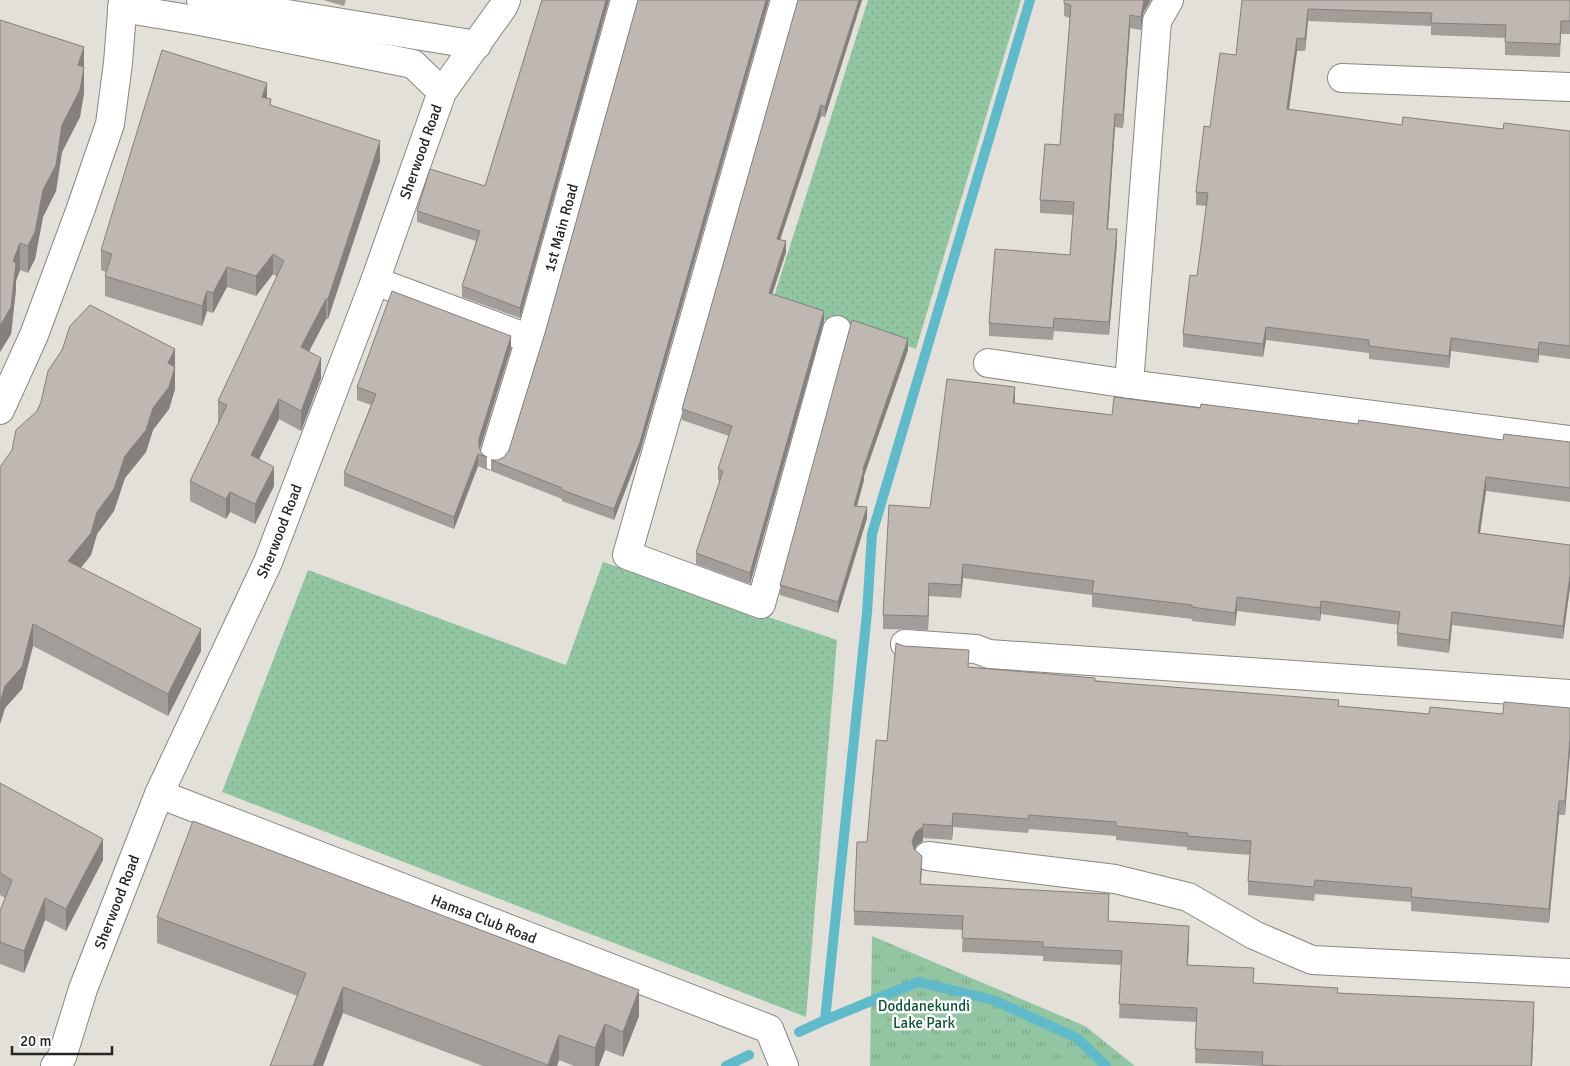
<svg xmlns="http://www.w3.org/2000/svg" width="1570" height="1066" viewBox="0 0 1570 1066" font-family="Signika,sans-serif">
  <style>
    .grass { fill: url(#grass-dots) }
    .park { fill: url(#park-tufts) }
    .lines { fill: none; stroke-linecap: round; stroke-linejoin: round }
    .stream { stroke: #61bac9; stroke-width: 10 }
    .minor-casing { stroke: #898780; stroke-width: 30 }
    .minor { stroke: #fff; stroke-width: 28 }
    .wall { fill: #a39d99 }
    .shaded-wall { fill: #85807d }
    .building { fill: #beb7b2; stroke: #85807d }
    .labels { text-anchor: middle; stroke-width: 5; stroke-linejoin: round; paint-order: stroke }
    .street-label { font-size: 15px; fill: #252422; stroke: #fff }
    .park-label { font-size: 15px; fill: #0b5630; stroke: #fff }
  </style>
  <defs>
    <pattern id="grass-dots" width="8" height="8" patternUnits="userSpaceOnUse" patternTransform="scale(1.25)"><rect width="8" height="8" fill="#92c5a2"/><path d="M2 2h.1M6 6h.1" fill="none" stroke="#7ea98b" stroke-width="1.8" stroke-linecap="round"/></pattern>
    <pattern id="park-tufts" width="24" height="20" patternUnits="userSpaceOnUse" patternTransform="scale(1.25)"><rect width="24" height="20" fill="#92c5a2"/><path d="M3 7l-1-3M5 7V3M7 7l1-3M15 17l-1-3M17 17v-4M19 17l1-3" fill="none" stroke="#7ea98b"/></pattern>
  </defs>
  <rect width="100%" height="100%" fill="#e2e0d8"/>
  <g class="grass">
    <path d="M868 0H1021L916 349 772 303Z"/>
    <path d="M603 562 837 640 806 1017 222 792 308 570 566 665Z"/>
  </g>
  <path class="park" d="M872 936 1085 1026 1135 1066H870Z"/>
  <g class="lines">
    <g class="stream">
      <path d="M825 1020 918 982 993 1000 1077 1038 1106 1066"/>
      <path d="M799 1032 825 1020 867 613 872 534 1030 0"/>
      <path d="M726 1066 749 1055"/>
    </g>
    <g class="minor-casing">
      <g id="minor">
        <path d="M201 0 477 45"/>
        <path d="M785 0 627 555 761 604 837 330"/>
        <path d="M122 8 200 21 413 64 442 92"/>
        <path d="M1342 78 1570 87"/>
        <path d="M375 281 530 339"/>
        <path d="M988 363 1129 384 1570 440"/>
        <path d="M1129 384 1157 21 1169 0"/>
        <path d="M0 410 34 335 80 211 110 124 118 63 123 0"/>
        <path id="s1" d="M494 456 530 339 625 0"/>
        <path d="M905 644 976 649 989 654 1570 694"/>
        <path id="s2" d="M159 794 769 1029 784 1066"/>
        <path d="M928 856 1115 879 1188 897 1254 935 1312 960 1570 973"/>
        <path id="s3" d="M55 1066 62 1057 83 989 159 794 268 562 375 281 442 92 503 7 506 0"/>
      </g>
    </g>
    <use href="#minor" class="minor"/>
  </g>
  <g class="wall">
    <path d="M323 0H346L344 6Z"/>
    <path d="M542 0H609L520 318 462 297V286L476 241 417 222V211L485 186Z"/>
    <path d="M638 0H769L640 452 614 520 562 501V499L491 471V460H498L504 457 509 450 545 333Z"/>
    <path d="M798 0H862L825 117 821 116 780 240 786 252 772 294 824 322 750 584 696 564V553L720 481 718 480V469L729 436 682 420V409Z"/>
    <path d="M1242 0H1570V34H1561L1560 57 1505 55V38L1431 35V26L1308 21 1305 51H1297L1289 110 1402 125 1570 131V359L1539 355 1538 363 1451 351 1449 368 1369 359V353L1266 340 1263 357 1183 347V334L1197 276 1207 206 1196 205V192L1210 127 1236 55Z"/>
    <path d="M1064 3 1143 14 1141 30 1130 28 1123 128 1115 127 1108 229 1117 242 1109 335 1054 331 1053 340 989 336V323L1070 255 1073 215 1040 213V200L1060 145 1070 18 1064 16Z"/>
    <path d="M0 20 84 47V93L80 117 62 152 56 191 43 217 35 259 28 273 20 270 16 281V289L11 334 0 352Z"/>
    <path d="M267 98 271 105 380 161 328 319H326L309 351 321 378 301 431 279 419 259 459 274 486 255 524 230 512 226 519 190 501V481L219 422 218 421V401L277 277 273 274 256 296 227 287 213 313 207 311 202 326 105 296V276L106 272 101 270V250Z"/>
    <path d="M511 348 480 449 482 454 487 457V470L478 466 454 529 344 486V473L371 405 357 400V387Z"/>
    <path d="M175 349V389L169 409 153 430 146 452 125 478 114 511 97 534 91 555 81 568 201 651 168 716 33 646 22 689 5 708 0 724V467Z"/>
    <path d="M908 350 864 476V480L857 506 867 518 838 613 780 595V585Z"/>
    <path d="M1015 401V403L1112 415 1200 408 1503 440 1570 442V502L1486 491 1480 533 1570 545 1563 639 1452 625 1449 653 1397 646V633L1399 625 1321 614 1320 621 1237 611 1235 626 1192 621V619L1092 607V595L963 578 961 598 929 596 928 630 883 629V615L930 508Z"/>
    <path d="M904 646 969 667 1339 706 1429 714H1503L1570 708 1565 815H1559L1549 923 1411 911V902L1315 894 1314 901 1248 895V881L1250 855 1187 850V847L1116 840V836L1029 829 1028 833 953 827 952 840 923 838V841L916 846 915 849 922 870 921 884 1109 908 1108 921 1189 940 1188 965 1254 983 1534 1016 1532 1066H1262L1195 1063 1196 1022 1119 1018 1121 965 1043 961V956L962 952 963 930 854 925V911L887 741Z"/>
    <path d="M0 783 103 860 66 931 45 920 24 973 0 964V911L5 898 0 895Z"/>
    <path d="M157 917 639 1016 623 1057 605 1050 599 1066H574L559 1060 557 1066H483L157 943Z"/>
  </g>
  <g class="shaded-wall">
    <path d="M606 0H609L520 318V308Z"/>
    <path d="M766 0H769L640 452 614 520V509Z"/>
    <path d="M859 0H862L825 117V107Z"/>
    <path d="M1144 0H1151L1143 14 1141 30V17Z"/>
    <path d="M1308 9V21L1305 51V39Z"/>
    <path d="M1130 15V28L1123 128V115Z"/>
    <path d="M1297 38V51L1287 122V109Z"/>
    <path d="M84 47V93L80 117 62 152 56 191 43 217 35 259 28 273V246L78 65Z"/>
    <path d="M267 83V103L262 97Z"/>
    <path d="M821 105V116L777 249V239Z"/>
    <path d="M1115 114V127L1107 242V229Z"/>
    <path d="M380 141V161L328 319V299Z"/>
    <path d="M1117 229V242L1109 335V322Z"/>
    <path d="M786 241V252L769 304V293Z"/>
    <path d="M20 243V270L16 281V289L11 334 0 352V326L13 261Z"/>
    <path d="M273 254V274L256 296V276Z"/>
    <path d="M227 267V287L213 313V293Z"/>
    <path d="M207 291V311L202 326V306Z"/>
    <path d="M326 299V319L301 367V347Z"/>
    <path d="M824 311V322L750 584V573Z"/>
    <path d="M1266 327V340L1263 357V344Z"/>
    <path d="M511 336V348L479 451V460V439Z"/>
    <path d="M1451 338V351L1449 368V356Z"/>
    <path d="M908 339V350L864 476V480L854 517V506L863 469Z"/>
    <path d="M1539 342V355L1538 363V350Z"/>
    <path d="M175 349V389L169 409 153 430 146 452 125 478 114 511 97 534 91 555 68 583V561L97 512 125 456 153 408 168 363Z"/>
    <path d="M321 358V378L301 431V411Z"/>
    <path d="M1015 387V401L1013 416V403Z"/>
    <path d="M279 399V419L251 475V455Z"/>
    <path d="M478 454V466L454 529V517Z"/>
    <path d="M274 467V486L255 524V504Z"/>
    <path d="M1486 477V491L1478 546V533Z"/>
    <path d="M230 492V512L226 519V499Z"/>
    <path d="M867 507V518L838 613V602Z"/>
    <path d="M963 564V578L961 598V585Z"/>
    <path d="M1570 575V588L1563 639V626Z"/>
    <path d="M929 583V596L928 630V616Z"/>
    <path d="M1237 597V611L1235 626V613Z"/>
    <path d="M1321 601V614L1320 621V608Z"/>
    <path d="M1452 612V625L1449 653V640Z"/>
    <path d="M33 624V646L22 689 5 708 0 724V702L5 686Z"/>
    <path d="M201 629V651L168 716V694Z"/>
    <path d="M1570 738V752L1565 815V801Z"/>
    <path d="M1559 801V815L1549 923V909Z"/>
    <path d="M953 813V827L952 840V826Z"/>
    <path d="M923 824V841L916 846 912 855V841L916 832Z"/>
    <path d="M103 839V860L66 931V909Z"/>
    <path d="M45 898V920L24 973V951Z"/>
    <path d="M1189 926V940L1187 979V965Z"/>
    <path d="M343 987V1013L323 1066H313Z"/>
    <path d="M639 990V1016L623 1057V1032Z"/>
    <path d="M1534 1002V1016L1532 1066H1531Z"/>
    <path d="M605 1024V1050L599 1066H595V1048Z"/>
    <path d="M559 1035V1060L557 1066H548Z"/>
  </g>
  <g class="building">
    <path d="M542 0H606L520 308 462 286 480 231 417 211 430 169 485 186Z"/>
    <path d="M638 0H766L640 442 614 509 562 490V488L491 460H498L504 457 509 450 545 333Z"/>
    <path d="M798 0H859L825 107 821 105 777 239 786 241 769 293 824 311 750 573 696 553 723 471 718 469 732 426 682 409Z"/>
    <path d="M1064 0H1144L1141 17 1130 15 1123 115 1115 114 1107 229H1117L1109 322 1054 318 1053 328 989 323 995 249 1070 255 1074 202 1040 200 1045 144 1060 145 1071 5 1064 3Z"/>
    <path d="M1242 0H1570V21H1561L1560 44 1505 42 1506 25 1431 23 1432 13 1308 9 1305 39 1297 38 1287 109 1402 125 1403 117 1503 129 1504 123 1570 131V346L1539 342 1538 350 1451 338 1449 356 1369 346V340L1266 327 1263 344 1183 334 1190 275 1197 276 1208 193 1196 192 1204 126 1210 127 1220 53 1236 55Z"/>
    <path d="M0 20 84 47 78 65 84 67 80 90 62 125 56 165 43 190 35 232 28 246 20 243 13 261 16 263 11 307 0 326Z"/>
    <path d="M162 50 267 83 262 97 271 99 270 105 380 141 328 299H326L301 347 321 358 302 409 301 411 279 399 251 455 274 467 255 504 230 492 226 499 190 481 227 405 218 401 284 261 273 254 256 276 227 267 213 293 207 291 202 306 105 276 112 254 101 250Z"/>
    <path d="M392 291 511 336 479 439V447L482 454 487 457 478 454 454 517 344 473 376 394 357 387Z"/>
    <path d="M90 305 175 349 168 363 175 367 169 387 153 408 146 430 125 456 114 489 97 512 91 533 68 561 201 629 168 694 33 624 22 667 5 686 0 702V467L12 450 16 430 37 411 41 402 48 371 62 350 70 326Z"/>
    <path d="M852 320 908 339 863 469H864L854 506 867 507 838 602 780 585Z"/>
    <path d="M947 379 1015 387 1013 403 1112 415 1114 397 1200 408 1201 404 1358 424 1359 420 1503 440 1504 434 1570 442V488L1486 477 1478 533 1570 545V575L1563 626 1452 612 1449 640 1397 633 1400 612 1321 601 1320 608 1237 597 1235 613 1192 607V605L1092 593 1094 581 963 564 961 585 929 583 928 616 883 615 889 505 930 508Z"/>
    <path d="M896 643 904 646 969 650 968 667 1095 678V681L1339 700 1338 706 1429 714 1430 707 1503 714 1504 702 1570 708V738L1565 801H1559L1549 909 1411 897 1412 888 1315 880 1314 887 1248 881 1251 841 1187 836 1188 833 1116 826V822L1029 815 1028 819 953 813 952 826 923 824V827L916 832 912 841 914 849 922 856 920 884 1109 894 1108 921 1189 926 1187 965 1254 968 1253 983 1338 988 1337 993 1534 1002 1531 1066H1283L1262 1065 1263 1052 1195 1049 1197 1008 1119 1004 1122 951 1043 947V942L962 938 963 916 854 911 857 842H867L876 740 887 741Z"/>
    <path d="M0 783 103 839 66 909 45 898 24 951 0 942V911L12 880 0 873Z"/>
    <path d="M193 821 639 990 623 1032 605 1024 595 1048 559 1035 548 1065 343 987 313 1066H270L306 973 157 917Z"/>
  </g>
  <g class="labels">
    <g class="street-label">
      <text dy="5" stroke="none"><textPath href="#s3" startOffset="986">Sherwood Road</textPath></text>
      <text dy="5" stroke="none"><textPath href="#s1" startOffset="238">1st Main Road</textPath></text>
      <text dy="5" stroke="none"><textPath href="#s3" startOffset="581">Sherwood Road</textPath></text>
      <text dy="5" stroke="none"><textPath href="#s3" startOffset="176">Sherwood Road</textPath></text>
      <text dy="5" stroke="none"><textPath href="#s2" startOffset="348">Hamsa Club Road</textPath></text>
    </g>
    <g class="park-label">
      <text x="924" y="1011">Doddanekundi<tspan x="924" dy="17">Lake Park</tspan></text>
    </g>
  </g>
  <path d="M12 1046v8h100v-8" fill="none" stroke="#252422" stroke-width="2.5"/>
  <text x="20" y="1046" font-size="15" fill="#252422" stroke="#ffffff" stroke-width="4" paint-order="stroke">20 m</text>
</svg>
